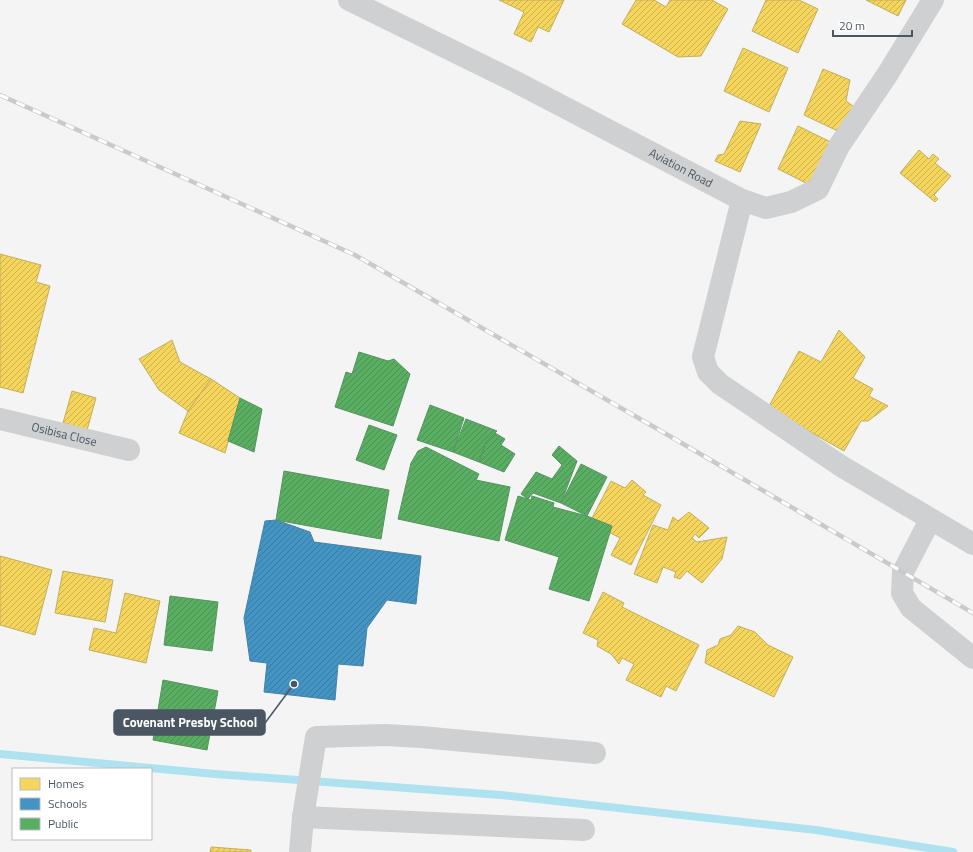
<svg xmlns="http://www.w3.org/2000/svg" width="973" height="852" viewBox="0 0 973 852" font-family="'Titillium Web',sans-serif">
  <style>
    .homes { fill: url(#homes-hatch); stroke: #c2af5e }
    .schools { fill: url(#schools-hatch); stroke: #4581a6 }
    .public { fill: url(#public-hatch); stroke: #559461 }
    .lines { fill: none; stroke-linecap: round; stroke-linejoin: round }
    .stream { stroke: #aee2f0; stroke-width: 8 }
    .minor { stroke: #ced0d2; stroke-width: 22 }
    .rail-casing { stroke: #c9cacc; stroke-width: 4.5 }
    .rail { stroke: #fff; stroke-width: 3; stroke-dasharray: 9; stroke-linecap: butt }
    .labels { text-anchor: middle; stroke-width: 4; stroke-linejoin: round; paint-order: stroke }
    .street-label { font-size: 12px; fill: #4a5661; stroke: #fff }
    .leader { fill: none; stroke: #4a5661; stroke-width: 1.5 }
    .callout-dot { fill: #4a5661; stroke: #fff; stroke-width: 1.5 }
    .callout { fill: #4a5661; stroke: #4a5661; stroke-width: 1.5 }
    .callout-label { font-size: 13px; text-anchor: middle; font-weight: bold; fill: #fff }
  </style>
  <defs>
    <pattern id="homes-hatch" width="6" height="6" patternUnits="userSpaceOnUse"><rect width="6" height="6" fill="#f6d55c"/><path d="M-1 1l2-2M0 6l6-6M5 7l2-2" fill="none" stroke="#c9b04f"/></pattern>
    <pattern id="schools-hatch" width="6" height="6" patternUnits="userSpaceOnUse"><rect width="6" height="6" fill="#4393c3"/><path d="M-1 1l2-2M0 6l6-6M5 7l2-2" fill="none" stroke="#3a7ba2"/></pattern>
    <pattern id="public-hatch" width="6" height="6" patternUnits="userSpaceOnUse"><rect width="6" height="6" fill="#5aae61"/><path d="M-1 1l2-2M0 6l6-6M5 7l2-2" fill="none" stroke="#4c9053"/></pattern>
  </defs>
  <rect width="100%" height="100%" fill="#f4f4f4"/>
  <g class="homes">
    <path d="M499 0H564L549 32 538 27 531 42 514 34 524 12Z"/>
    <path d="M636 0H654L666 7 670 0H712L728 9 701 56 678 57 622 24Z"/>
    <path d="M766 0H799L818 9 798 53 752 31Z"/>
    <path d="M866 0H906L898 16Z"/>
    <path d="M743 48 788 68 769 112 724 91Z"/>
    <path d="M823 69 850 80 846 101 853 106 846 135 804 115Z"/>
    <path d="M740 121 761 124 740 172 715 161 718 155 724 154Z"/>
    <path d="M798 126 839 146 818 189 778 169Z"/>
    <path d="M919 150 929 159 933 154 939 159 935 163 951 176 934 195 938 199 935 202 900 173Z"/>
    <path d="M0 254 41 265 36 282 50 286 23 393 0 387Z"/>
    <path d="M839 330 865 357 853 378 873 389 869 396 888 406 868 421H861L844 451 768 408 799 351 821 362Z"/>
    <path d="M172 340 180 362 211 379 188 411 159 390 139 359Z"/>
    <path d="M211 379 240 398 225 453 179 433 188 411Z"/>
    <path d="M72 391 96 398 87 430 63 423Z"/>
    <path d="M632 480 646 492 643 495 661 505 631 565 611 555 620 538 590 522 611 481 625 488Z"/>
    <path d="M689 512 709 528 699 538 695 534 692 538 697 542 727 537 722 559 702 583 687 571 680 579 674 577 676 572 663 567 657 583 634 574 653 525 668 530 673 517 678 521Z"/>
    <path d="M0 556 52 570 35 635 0 625Z"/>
    <path d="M63 571 113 580 105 622 55 613Z"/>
    <path d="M603 592 624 603 622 607 699 645 676 691 666 686 661 697 626 680 634 664 622 658 619 664 611 654 597 646 598 640 583 633Z"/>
    <path d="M125 593 160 601 146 663 89 650 94 628 116 633Z"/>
    <path d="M738 626 755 632 768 645 793 657 774 697 705 663 707 650 718 645 720 639 731 635Z"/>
    <path d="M211 847 251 850V852H210Z"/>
  </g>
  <path class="schools" d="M276 520 310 532 314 542 421 556 416 604 387 600 367 628 363 666 338 664 335 700 264 692 267 663 250 661 244 618 265 521Z"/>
  <g class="public">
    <path d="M359 352 388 361 394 359 410 374 393 426 335 407 346 372 352 374Z"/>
    <path d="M240 398 262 409 254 452 228 441Z"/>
    <path d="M430 405 464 418 453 452 417 440Z"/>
    <path d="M466 419 497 431 486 442 479 462 453 452Z"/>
    <path d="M369 425 397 435 384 470 356 460Z"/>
    <path d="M495 433 505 439 501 445 515 454 504 472 479 462 486 442Z"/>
    <path d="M559 446 577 461 561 503 533 493 528 499 521 494 536 472 552 479 562 465 552 455Z"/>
    <path d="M426 447 479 474 476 480 510 487 499 541 398 519 411 463 418 451Z"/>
    <path d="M581 464 607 477 587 516 561 503Z"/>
    <path d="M284 471 389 490 381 539 276 520Z"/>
    <path d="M518 496 531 500 532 496 554 503 553 507 587 516 612 526 589 601 549 589 559 557 505 540Z"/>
    <path d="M170 596 218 602 212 651 164 645Z"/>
    <path d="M163 680 218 691 207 750 153 740Z"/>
  </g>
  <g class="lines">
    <path class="stream" d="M0 754 215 774 501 795 816 830 953 852"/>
    <g class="minor">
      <path id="s1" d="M349 0 516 82 742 200 766 208 791 202 818 189 839 146 887 75 933 0"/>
      <path d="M742 200 703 357 708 372 720 384 841 466 973 544"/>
      <path id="s2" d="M0 419 129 450"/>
      <path d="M930 520 903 572 902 593 911 608 973 658"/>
      <path d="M303 817 584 830"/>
      <path d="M300 852 303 817 316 737 385 735 421 737 595 753"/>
    </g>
    <g class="rail-casing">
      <path id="rail" d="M0 95 355 255 661 431 973 613"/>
    </g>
    <use href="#rail" class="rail"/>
  </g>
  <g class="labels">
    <g class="street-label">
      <text dy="4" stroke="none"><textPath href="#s1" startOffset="372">Aviation Road</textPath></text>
      <text dy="4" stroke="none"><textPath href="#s2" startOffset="66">Osibisa Close</textPath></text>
    </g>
  </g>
  <path class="leader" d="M294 684L265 723"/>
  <circle class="callout-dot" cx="294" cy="684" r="4"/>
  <rect class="callout" x="114" y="710" width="151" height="25" rx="4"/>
  <g class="callout-label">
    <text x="190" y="727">Covenant Presby School</text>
  </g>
  <rect x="12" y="768" width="140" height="72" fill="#ffffff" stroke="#b7bbc0"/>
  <rect x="20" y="778" width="20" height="12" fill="#f6d55c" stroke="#b7bbc0"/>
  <text x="48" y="788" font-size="12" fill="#4a5661">Homes</text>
  <rect x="20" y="798" width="20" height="12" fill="#4393c3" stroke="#b7bbc0"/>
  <text x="48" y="808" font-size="12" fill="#4a5661">Schools</text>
  <rect x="20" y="818" width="20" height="12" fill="#5aae61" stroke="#b7bbc0"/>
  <text x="48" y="828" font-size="12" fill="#4a5661">Public</text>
  <path d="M833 30v6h79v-6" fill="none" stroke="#4a5661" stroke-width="2"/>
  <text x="839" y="30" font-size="12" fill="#4a5661" stroke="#ffffff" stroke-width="3" paint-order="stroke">20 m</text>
</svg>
